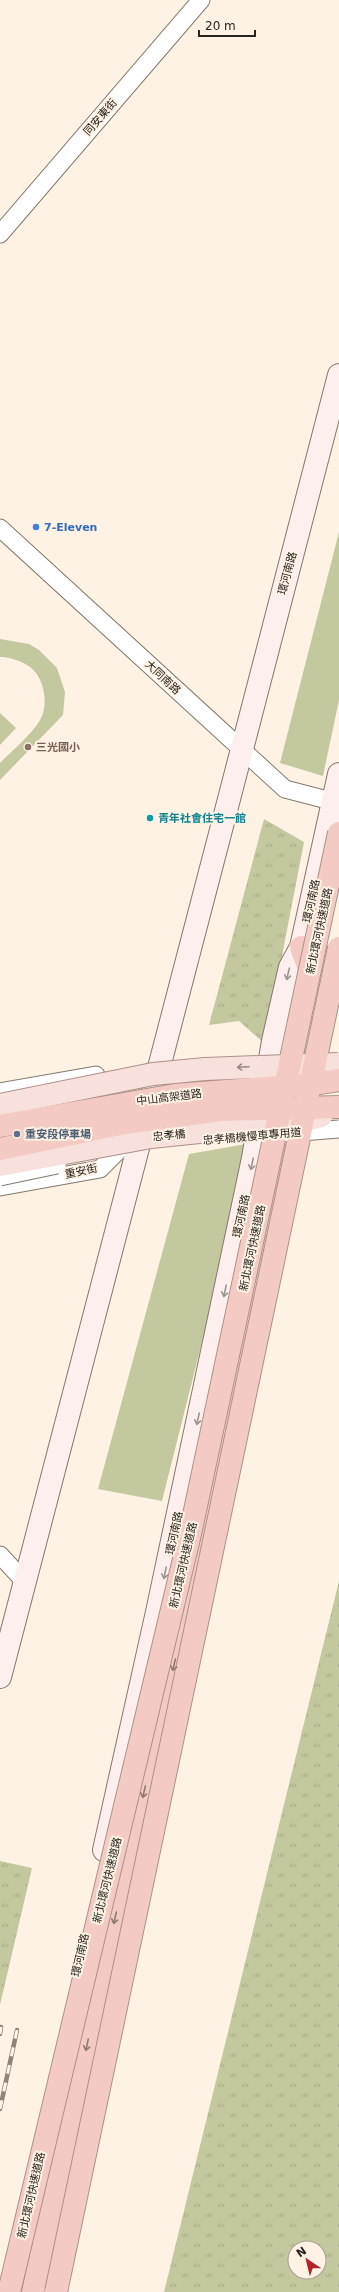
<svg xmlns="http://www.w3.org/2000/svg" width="339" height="2292" viewBox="0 0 339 2292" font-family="'DejaVu Sans','Noto Sans TC',sans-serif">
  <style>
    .grass { fill: #c4c89f }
    .park { fill: url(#park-tufts); fill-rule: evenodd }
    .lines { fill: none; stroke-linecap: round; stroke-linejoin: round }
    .street-casing { stroke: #83796d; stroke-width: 19 }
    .secondary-casing { stroke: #83796d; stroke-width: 24 }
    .highway-casing { stroke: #ad918a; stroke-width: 24 }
    .street { stroke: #fff; stroke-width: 17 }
    .secondary { stroke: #fcefed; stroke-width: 22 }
    .highway { stroke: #f4cbc4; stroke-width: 22 }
    .rail-casing { stroke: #8d857c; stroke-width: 4.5 }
    .rail { stroke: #fdf2e4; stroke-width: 3; stroke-dasharray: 9; stroke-linecap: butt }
    .street-bridge-casing { stroke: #83796d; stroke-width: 19; stroke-linecap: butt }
    .primary-bridge-casing { stroke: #ad918a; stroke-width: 24; stroke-linecap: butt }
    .highway-bridge-casing { stroke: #ad918a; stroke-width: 24; stroke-linecap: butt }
    .street-bridge { stroke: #fff; stroke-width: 17 }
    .primary-bridge { stroke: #f8e0dc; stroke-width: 22 }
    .highway-bridge { stroke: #f4cbc4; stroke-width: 22 }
    .oneway { stroke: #9d9490 }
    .oneway2 { stroke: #9a8b87 }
    .oneway3 { stroke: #8e7872 }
    .shop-dot { fill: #3f7fe0; stroke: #fdf2e4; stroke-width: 1.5 }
    .education-dot { fill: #8d6e63; stroke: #fdf2e4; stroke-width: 1.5 }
    .culture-dot { fill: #0f9aa8; stroke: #fdf2e4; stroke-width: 1.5 }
    .service-dot { fill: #5c6f8a; stroke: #fdf2e4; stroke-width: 1.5 }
    .labels { text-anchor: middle; stroke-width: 4; stroke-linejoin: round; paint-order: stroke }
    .street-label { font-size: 11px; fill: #28241f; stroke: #fdf2e4 }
    .shop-label { font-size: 11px; font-weight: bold; fill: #366cbe; stroke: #fdf2e4; text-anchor: start }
    .education-label { font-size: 11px; font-weight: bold; fill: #785e54; stroke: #fdf2e4; text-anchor: start }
    .culture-label { font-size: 11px; font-weight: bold; fill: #0d838f; stroke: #fdf2e4; text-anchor: start }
    .service-label { font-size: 11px; font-weight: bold; fill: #4e5e75; stroke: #fdf2e4; text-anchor: start }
  </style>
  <defs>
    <pattern id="park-tufts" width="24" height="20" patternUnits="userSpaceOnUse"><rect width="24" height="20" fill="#c4c89f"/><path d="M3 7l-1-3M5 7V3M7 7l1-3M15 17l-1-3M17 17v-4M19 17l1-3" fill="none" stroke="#a8ac88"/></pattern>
  </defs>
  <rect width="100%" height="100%" fill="#fdf2e4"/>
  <g class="grass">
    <path d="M339 532V700L323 776 280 763Z"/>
    <path d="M0 639 29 644 39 650 57 668 65 692 63 715 0 780V763C11 752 33 733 40 720 48 707 45 685 36 673 29 663 11 657 0 657Z"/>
    <path d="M0 713 16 728 0 745Z"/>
    <path d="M252 1143 162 1501 98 1489 189 1154Z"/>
  </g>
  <g class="park">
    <path d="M264 819 304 842 265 1044 239 1021 209 1025Z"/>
    <path d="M339 1581V2292H164ZM295 2248H319V2272H295Z"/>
    <path d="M0 1861 32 1868 0 2005Z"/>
  </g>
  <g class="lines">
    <g class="street-casing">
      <g id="street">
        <path d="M0 234 201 0"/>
        <path d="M0 528 285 789 339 803"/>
        <path d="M0 1092 96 1075"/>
        <path d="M0 1187 100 1169 130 1139"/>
        <path d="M0 1555 25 1582"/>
      </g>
    </g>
    <g class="secondary-casing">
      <g id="secondary">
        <path d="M0 1677C115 1243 226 809 339 375"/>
        <path d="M104 1850 157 1612 253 1158 273 1041 290 967 301 947 339 774"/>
      </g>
    </g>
    <g class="highway-casing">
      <g id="highway">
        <path d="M301 947 309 969 307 980"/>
        <path d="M33 2292 112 1931 182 1627 293 1112"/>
      </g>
    </g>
    <use href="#street" class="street"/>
    <use href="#secondary" class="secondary"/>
    <use href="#highway" class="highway"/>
    <g class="rail-casing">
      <g id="rail">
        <path d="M0 2034 1 2027"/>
        <path d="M0 2109 17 2030"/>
      </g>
    </g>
    <use href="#rail" class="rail"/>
    <g class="street-bridge-casing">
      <g id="street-bridge">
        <path d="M289 1133 339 1129"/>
        <path d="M0 1177 57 1165"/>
      </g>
    </g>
    <g class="primary-bridge-casing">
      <g id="primary-bridge">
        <path d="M0 1105 153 1074 205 1069 338 1064"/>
        <path d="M0 1165 151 1137 297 1122 321 1116"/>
      </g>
    </g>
    <g class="highway-bridge-casing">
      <g id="highway-bridge">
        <path d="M0 1126 175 1095 306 1085 339 1080"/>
        <path d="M0 1149 125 1123 221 1110 339 1107"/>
        <path d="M9 2292 190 1534 339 833"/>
        <path d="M56 2292 339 948"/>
      </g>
    </g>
    <use href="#street-bridge" class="street-bridge"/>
    <use href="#primary-bridge" class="primary-bridge"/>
    <use href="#highway-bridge" class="highway-bridge"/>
  </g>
  <defs><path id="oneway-shaft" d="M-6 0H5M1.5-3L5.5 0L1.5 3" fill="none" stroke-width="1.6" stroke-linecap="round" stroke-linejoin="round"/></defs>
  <g class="oneway">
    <use href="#oneway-shaft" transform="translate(288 974) rotate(103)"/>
    <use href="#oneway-shaft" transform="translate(252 1164) rotate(102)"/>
    <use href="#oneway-shaft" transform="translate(225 1291) rotate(102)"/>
    <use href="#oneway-shaft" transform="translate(198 1419) rotate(102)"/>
    <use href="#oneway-shaft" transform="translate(165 1573) rotate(102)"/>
  </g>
  <use class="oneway2" href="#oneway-shaft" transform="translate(243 1067) rotate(177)"/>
  <g class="oneway3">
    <use href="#oneway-shaft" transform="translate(174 1665) rotate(103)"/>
    <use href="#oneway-shaft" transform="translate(144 1792) rotate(103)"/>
    <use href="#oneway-shaft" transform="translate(115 1918) rotate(103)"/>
    <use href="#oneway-shaft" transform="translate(87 2045) rotate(102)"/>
  </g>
  <circle class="shop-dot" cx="36" cy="527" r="4"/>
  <circle class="education-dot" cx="28" cy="747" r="4"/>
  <circle class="culture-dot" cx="150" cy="818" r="4"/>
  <circle class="service-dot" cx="17" cy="1134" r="4"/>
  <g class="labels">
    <g class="street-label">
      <text transform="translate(100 117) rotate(-49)" y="4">同安東街</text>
      <text transform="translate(287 573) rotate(-75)" y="4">環河南路</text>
      <text transform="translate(163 677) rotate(43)" y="4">大同南路</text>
      <text transform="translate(311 901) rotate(-78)" y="4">環河南路</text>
      <text transform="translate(319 931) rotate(-78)" y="4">新北環河快速道路</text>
      <text transform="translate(169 1097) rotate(-7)" y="4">中山高架道路</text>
      <text transform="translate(169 1135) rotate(-6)" y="4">忠孝橋</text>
      <text transform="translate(252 1136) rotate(-5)" y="4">忠孝橋機慢車專用道</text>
      <text transform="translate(81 1171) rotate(-12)" y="4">重安街</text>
      <text transform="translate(241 1216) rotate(-78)" y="4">環河南路</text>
      <text transform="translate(252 1248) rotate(-78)" y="4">新北環河快速道路</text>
      <text transform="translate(174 1533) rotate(-78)" y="4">環河南路</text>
      <text transform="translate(183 1565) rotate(-77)" y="4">新北環河快速道路</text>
      <text transform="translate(107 1880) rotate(-76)" y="4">新北環河快速道路</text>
      <text transform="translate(80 1955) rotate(-77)" y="4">環河南路</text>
      <text transform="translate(31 2195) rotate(-77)" y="4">新北環河快速道路</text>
    </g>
    <g class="shop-label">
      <text x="44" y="531">7-Eleven</text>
    </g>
    <g class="education-label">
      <text x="36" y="751">三光國小</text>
    </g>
    <g class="culture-label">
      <text x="158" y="822">青年社會住宅一館</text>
    </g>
    <g class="service-label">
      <text x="25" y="1138">重安段停車場</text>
    </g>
  </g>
  <g transform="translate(307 2260) rotate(325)"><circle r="19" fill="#fdf2e4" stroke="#a8a095"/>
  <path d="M0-3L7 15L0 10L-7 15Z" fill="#b4222c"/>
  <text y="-6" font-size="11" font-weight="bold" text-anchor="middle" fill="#28241f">N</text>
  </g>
  <path d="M199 30v6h56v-6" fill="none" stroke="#28241f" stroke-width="2"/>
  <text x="205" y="30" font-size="12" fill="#28241f" stroke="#fdf2e4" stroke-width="3" paint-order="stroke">20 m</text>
</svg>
